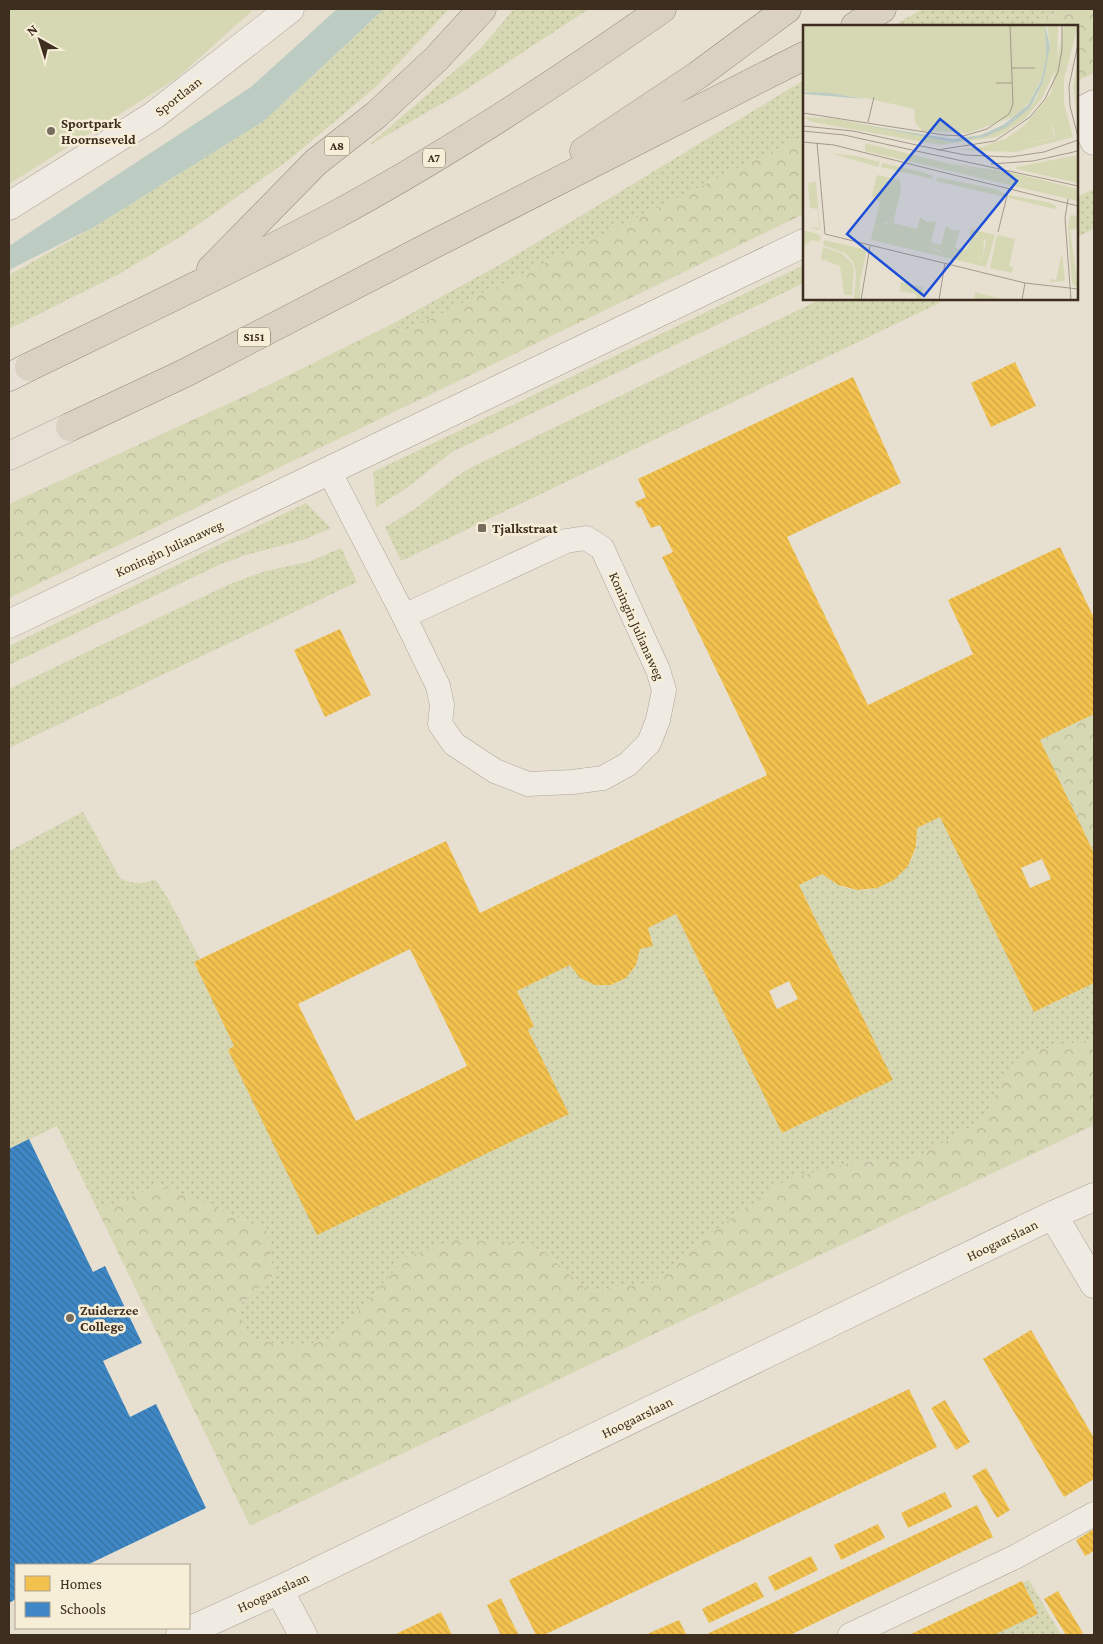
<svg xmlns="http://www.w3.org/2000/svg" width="1103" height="1644" viewBox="0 0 1103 1644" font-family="'Crimson Pro',serif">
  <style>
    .green { fill: url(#green-dots) }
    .forest { fill: url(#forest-crowns) }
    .pitch { fill: #d6d7b3 }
    .water { fill: #bcccc2 }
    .homes { fill: url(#homes-back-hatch); fill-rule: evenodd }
    .schools { fill: url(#schools-back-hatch) }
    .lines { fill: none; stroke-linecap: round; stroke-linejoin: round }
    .service-casing { stroke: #ada599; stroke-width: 25 }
    .minor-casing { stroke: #ada599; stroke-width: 29 }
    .secondary-casing { stroke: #9c958a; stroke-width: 29 }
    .primary-casing { stroke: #928b80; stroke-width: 29 }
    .motorway-casing { stroke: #928b80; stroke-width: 29 }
    .service { stroke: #efebe3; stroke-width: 24 }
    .minor { stroke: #efebe3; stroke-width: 28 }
    .secondary { stroke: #efebe3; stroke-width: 28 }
    .primary { stroke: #e6e1d4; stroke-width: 28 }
    .motorway { stroke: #dad1c2; stroke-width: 28 }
    .poi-dot { fill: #786c5e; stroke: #f7eed8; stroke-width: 2 }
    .labels { text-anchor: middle; stroke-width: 5; stroke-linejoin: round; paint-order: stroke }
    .shield { fill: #f7eed8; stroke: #756857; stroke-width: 1 }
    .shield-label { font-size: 12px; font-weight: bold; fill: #3d2e20 }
    .street-label { font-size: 14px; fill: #3d2e20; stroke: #f7eed8 }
    .poi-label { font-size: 14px; font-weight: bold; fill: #3d2e20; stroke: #f7eed8; text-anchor: start }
    .inset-road { fill: none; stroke: #a3998a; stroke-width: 1 }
    .view { fill: #1d4ed8; fill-opacity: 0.15; stroke: #1d4ed8; stroke-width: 2.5 }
    .inset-edge { fill: none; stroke: #3d2e20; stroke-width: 2.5 }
  </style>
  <defs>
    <pattern id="green-dots" width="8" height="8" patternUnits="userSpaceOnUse" patternTransform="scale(1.25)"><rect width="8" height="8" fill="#d6d7b3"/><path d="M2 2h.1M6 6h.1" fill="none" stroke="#b9b99a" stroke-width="1.8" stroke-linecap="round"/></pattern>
    <pattern id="forest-crowns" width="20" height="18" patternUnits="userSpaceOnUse" patternTransform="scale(1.25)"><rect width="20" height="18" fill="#d6d7b3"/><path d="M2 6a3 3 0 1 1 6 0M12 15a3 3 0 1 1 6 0" fill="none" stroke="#b9b99a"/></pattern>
    <pattern id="homes-back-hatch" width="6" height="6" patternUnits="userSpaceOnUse" patternTransform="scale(1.25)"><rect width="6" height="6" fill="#f2c14e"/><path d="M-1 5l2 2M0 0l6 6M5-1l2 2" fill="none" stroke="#d0a644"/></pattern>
    <pattern id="schools-back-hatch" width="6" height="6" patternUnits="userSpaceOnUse" patternTransform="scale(1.25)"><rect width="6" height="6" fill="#3f88c5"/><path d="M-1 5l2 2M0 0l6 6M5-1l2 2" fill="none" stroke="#3670a0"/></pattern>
  </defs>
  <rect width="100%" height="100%" fill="#e7e0d1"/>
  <g class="green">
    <path d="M384 9H449L378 85 290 159 185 234 119 274 9 329V275L94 227 265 120Z"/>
    <path d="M514 9H589L459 94 368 146 481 48Z"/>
    <path d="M922 9H1065L1029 26H893Z"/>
    <path d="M804 80V136L404 332 392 324 508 260Z"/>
    <path d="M1094 189V229L1077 237V197Z"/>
    <path d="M804 265V283L452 452 404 490 376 507 373 472Z"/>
    <path d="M821 299H948L401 561 385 527 415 509 453 479 470 468Z"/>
    <path d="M306 503 331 528 303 540 245 555 219 565 9 665V646Z"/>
    <path d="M341 548 357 582 9 748V689L232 583 266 571 308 562Z"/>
    <path d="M83 812 120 878C132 884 143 885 155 879L169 900 200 959 194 962 234 1046 228 1050 317 1234 568 1114 528 1030 534 1026 517 991 570 965 595 985H612L626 978 636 965 640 949 653 945 648 928 676 914 782 1133 893 1080 799 885 822 874C827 877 833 882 838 885 869 900 907 880 916 848 918 842 917 834 917 828L940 817 1034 1012 1094 983V1039L1026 1052 1001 1084 983 1120 923 1154 899 1162 856 1161 708 1235 652 1283 588 1291 543 1251 509 1242 335 1338 295 1348 247 1337 238 1306 274 1275 267 1231 228 1213 160 1185 98 1211 57 1126 9 1149V851Z"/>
    <path d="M1029 1580 1061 1635H915Z"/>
  </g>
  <g class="forest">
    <path d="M1065 9H1094V73L1077 81V26H1029Z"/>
    <path d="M804 136V214L9 598V504L269 385 392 324 404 332Z"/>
    <path d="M1094 714V853L1040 740Z"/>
    <path d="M1094 1039V1125L250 1526 98 1211 160 1185 228 1213 267 1231 274 1275 238 1306 247 1337 295 1348 335 1338 405 1258 458 1239 509 1242 543 1251 588 1291 652 1283 708 1235 786 1180 856 1161 899 1162 923 1154 983 1120 1001 1084 1026 1052Z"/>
  </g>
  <path class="pitch" d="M9 9H254L177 78 9 184Z"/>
  <path class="water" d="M337 9H384L265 120 94 227 9 270V246L251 87Z"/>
  <g class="homes">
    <path d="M1015 362 1036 406 991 427 971 383Z"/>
    <path d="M853 377 901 483 787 537 868 705 973 654 948 600 1060 547 1094 618V714L1040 740 1094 853V983L1034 1012 940 817 917 828 916 847 908 866 894 880 877 888 857 890 838 885 822 874 799 885 893 1080 782 1133 676 914 648 928 653 946 640 949 636 965 626 978 611 985H595L580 978 570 965 517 991 534 1026 528 1030 569 1114 317 1235 228 1050 234 1046 194 962 446 841 480 913 767 775 662 557 673 552 660 525 651 528 641 507 638 508 635 502 646 497 638 479ZM1042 859 1051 879 1030 888 1021 868ZM410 949 467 1066 356 1121 298 1004ZM789 981 798 999 777 1009 769 991Z"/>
    <path d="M340 629 371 695 325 717 294 650Z"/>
    <path d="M1031 1330 1094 1438V1479L1064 1497 983 1359Z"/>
    <path d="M909 1389 937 1447 544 1635H536L509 1580Z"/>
    <path d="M945 1400 970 1442 956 1450 931 1408Z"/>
    <path d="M986 1468 1010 1510 997 1518 972 1476Z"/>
    <path d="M945 1492 952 1507 908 1528 901 1513Z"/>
    <path d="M977 1505 993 1537 811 1625 790 1635H705Z"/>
    <path d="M878 1524 885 1538 841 1560 834 1545Z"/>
    <path d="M1094 1529V1551L1085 1556 1076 1540Z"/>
    <path d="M811 1556 818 1570 775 1591 768 1577Z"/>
    <path d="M1022 1581 1038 1614 994 1635H909Z"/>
    <path d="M756 1582 764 1597 709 1623 702 1609Z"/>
    <path d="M1058 1591 1083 1633 1079 1635H1066L1044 1599Z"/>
    <path d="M501 1598 511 1620 519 1635H501L497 1627 487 1605Z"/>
    <path d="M441 1612 452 1635H394Z"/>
    <path d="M679 1620 686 1634 683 1635H645Z"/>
  </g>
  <path class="schools" d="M29 1139 93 1272 105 1266 142 1343 103 1361 130 1417 156 1404 206 1508 87 1565H16V1599L9 1603V1149Z"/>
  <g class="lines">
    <g class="service-casing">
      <g id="service">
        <path d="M329 471 404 616"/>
        <path d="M586 538 602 548 658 670 664 690 658 720 649 743 628 764 603 778 572 782 528 784 495 771 454 744 440 724 442 705 438 686 404 616 566 541Z"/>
        <path d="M850 1635 1015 1557 1094 1514"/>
      </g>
    </g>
    <g class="minor-casing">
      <g id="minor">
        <path d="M1081 111 1094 141"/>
        <path d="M9 206 153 116 290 9"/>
        <path d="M1053 1215 1094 1284"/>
        <path d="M279 1590 303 1635"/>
        <path d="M180 1635 279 1590 1053 1215 1094 1197"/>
      </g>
    </g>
    <g class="secondary-casing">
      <g id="secondary">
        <path d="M1077 113 1094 104"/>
        <path d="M9 624 804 243"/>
      </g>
    </g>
    <g class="primary-casing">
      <g id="primary">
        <path d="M9 377 29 367"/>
        <path d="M9 456 70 427"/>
      </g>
    </g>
    <g class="motorway-casing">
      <g id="motorway">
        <path d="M855 26 882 9"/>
        <path d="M584 151 698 75 787 9"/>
        <path d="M211 269 316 162 376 115 436 59 482 9"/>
        <path d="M29 367C130 318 231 270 330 218 445 156 555 84 662 9"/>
        <path d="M70 427 185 373 436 243 804 56"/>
      </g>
    </g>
    <use href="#service" class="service"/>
    <use href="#minor" class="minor"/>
    <use href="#secondary" class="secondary"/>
    <use href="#primary" class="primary"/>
    <use href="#motorway" class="motorway"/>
  </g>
  <g class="poi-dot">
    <circle cx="51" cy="131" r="5"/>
    <rect x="477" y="523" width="10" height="10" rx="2.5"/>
    <circle cx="70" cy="1318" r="5"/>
  </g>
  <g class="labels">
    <g class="shield">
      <rect x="324.5" y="136.5" width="25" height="19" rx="4"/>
      <rect x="423" y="148.5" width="22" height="19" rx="4"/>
      <rect x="238" y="327.5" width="32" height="19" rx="4"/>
    </g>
    <g class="shield-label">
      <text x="337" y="150">A8</text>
      <text x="434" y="162">A7</text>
      <text x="254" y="341">S151</text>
    </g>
    <g class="street-label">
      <text transform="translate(178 96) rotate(-38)" y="5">Sportlaan</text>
      <text transform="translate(169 548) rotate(-25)" y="5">Koningin Julianaweg</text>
      <text transform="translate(637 626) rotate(66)" y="5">Koningin Julianaweg</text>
      <text transform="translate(1002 1240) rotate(-26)" y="5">Hoogaarslaan</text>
      <text transform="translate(637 1417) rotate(-26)" y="5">Hoogaarslaan</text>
      <text transform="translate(273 1592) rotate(-25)" y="5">Hoogaarslaan</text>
    </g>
    <g class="poi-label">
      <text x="61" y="128">Sportpark<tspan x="61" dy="16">Hoornseveld</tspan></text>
      <text x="492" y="533">Tjalkstraat</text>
      <text x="80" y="1315">Zuiderzee<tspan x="80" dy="16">College</tspan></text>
    </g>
  </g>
  <g transform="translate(803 25)">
    <rect width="275" height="275" fill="#e7e0d1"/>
    <path d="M244 0H255L254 41 239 73 222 94 194 112 137 120 9 97 0 92 34 94 149 117 182 112 227 83 235 70 247 21ZM261 0H275L261 54V79L270 112 213 127 155 125 179 122 198 115 213 119 249 114 252 111 249 98 222 100 248 68ZM275 31V98L270 62ZM27 128 53 131 77 137 75 142ZM275 130V158L213 144V142ZM79 138 120 147 130 151 129 154 78 142ZM146 138 206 147 275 164V170ZM74 150 97 155 98 166 90 198 114 204 117 192 124 197 133 196 128 217 138 220 143 201 150 206 157 204 152 223 163 225 170 212H181L180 231 172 233 149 225 142 228 125 221 110 220 102 209 81 205 79 201 84 198 81 186 75 184 77 176 69 171ZM134 152 192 164 203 169 202 172 133 156ZM13 157 17 203 15 205 6 202 16 203 15 184 7 183 5 158ZM206 170 248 178 254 182 252 184 206 173ZM267 190 275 191V204L267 205 275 262 269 259 265 201ZM0 205 15 209 18 212 17 217 9 215 0 221ZM194 210 212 214 206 241 210 242 209 248 187 243ZM21 215 64 225 57 256V275H51L53 247 50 237 42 228 20 220ZM20 222 38 228 48 237 51 245 49 270H41L37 241 23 236 24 232 21 236 18 234ZM259 228 262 256 247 257V254L253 255ZM98 257 120 262 118 275H113V269L97 266ZM172 267 199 274 200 275H171Z" fill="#d6d7b3"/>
    <path d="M244 94 248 96 251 113 213 119 198 117 222 100ZM62 118 255 165 275 170V176L62 126ZM75 184 81 186 86 195 80 199 81 205 99 206 110 220 125 221 136 227 149 225 177 233 181 228 183 215 174 211 165 217 168 204 192 210 183 242 68 215Z" fill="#d6d7b3"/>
    <path d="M0 0H242L243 33 238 55 225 79 210 92 165 108 119 106 112 97 111 84 63 73 0 66Z" fill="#d6d7b3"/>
    <path d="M242 0 247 21 240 57 227 83 204 102 182 112 149 117 61 100 150 114 178 110 200 100 225 80 238 56 243 33ZM0 67 26 68 63 74 0 69Z" fill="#bcccc2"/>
    <path class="inset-road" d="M275 19 266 61 267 81 275 112M209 43H232M193 58H209M0 88 141 110 160 111 184 104 206 89 210 79 207 0M65 97 71 72M0 101 50 106 118 121M0 106 41 110 118 127M0 117 31 120 275 181M14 118 22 209 222 258 275 264M118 121 162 130 207 132 241 127 275 115M134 125 192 116 227 92 242 74 255 47 259 25V0M118 127 275 161M188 139 230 136 275 126M265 174 262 193 268 275M195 207 206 163M58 275 67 221M136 275 142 238M219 275 222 258"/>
    <path class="view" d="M137 94 214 156 121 271 44 209Z"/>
    <rect width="275" height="275" class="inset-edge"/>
  </g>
  <rect width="1103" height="1644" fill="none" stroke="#3d2e20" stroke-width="20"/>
  <rect x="15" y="1564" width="175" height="65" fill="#f7eed8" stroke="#ada18e"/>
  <rect x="25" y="1576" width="25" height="15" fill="#f2c14e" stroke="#ada18e"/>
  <text x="60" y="1589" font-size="15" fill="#3d2e20">Homes</text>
  <rect x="25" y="1602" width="25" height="15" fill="#3f88c5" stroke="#ada18e"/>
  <text x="60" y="1614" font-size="15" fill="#3d2e20">Schools</text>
  <g transform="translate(40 40) rotate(321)" stroke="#f7eed8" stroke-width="4" paint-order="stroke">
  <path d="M0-4L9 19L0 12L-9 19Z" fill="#3d2e20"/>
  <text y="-8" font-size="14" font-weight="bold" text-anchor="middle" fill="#3d2e20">N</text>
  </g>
</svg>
